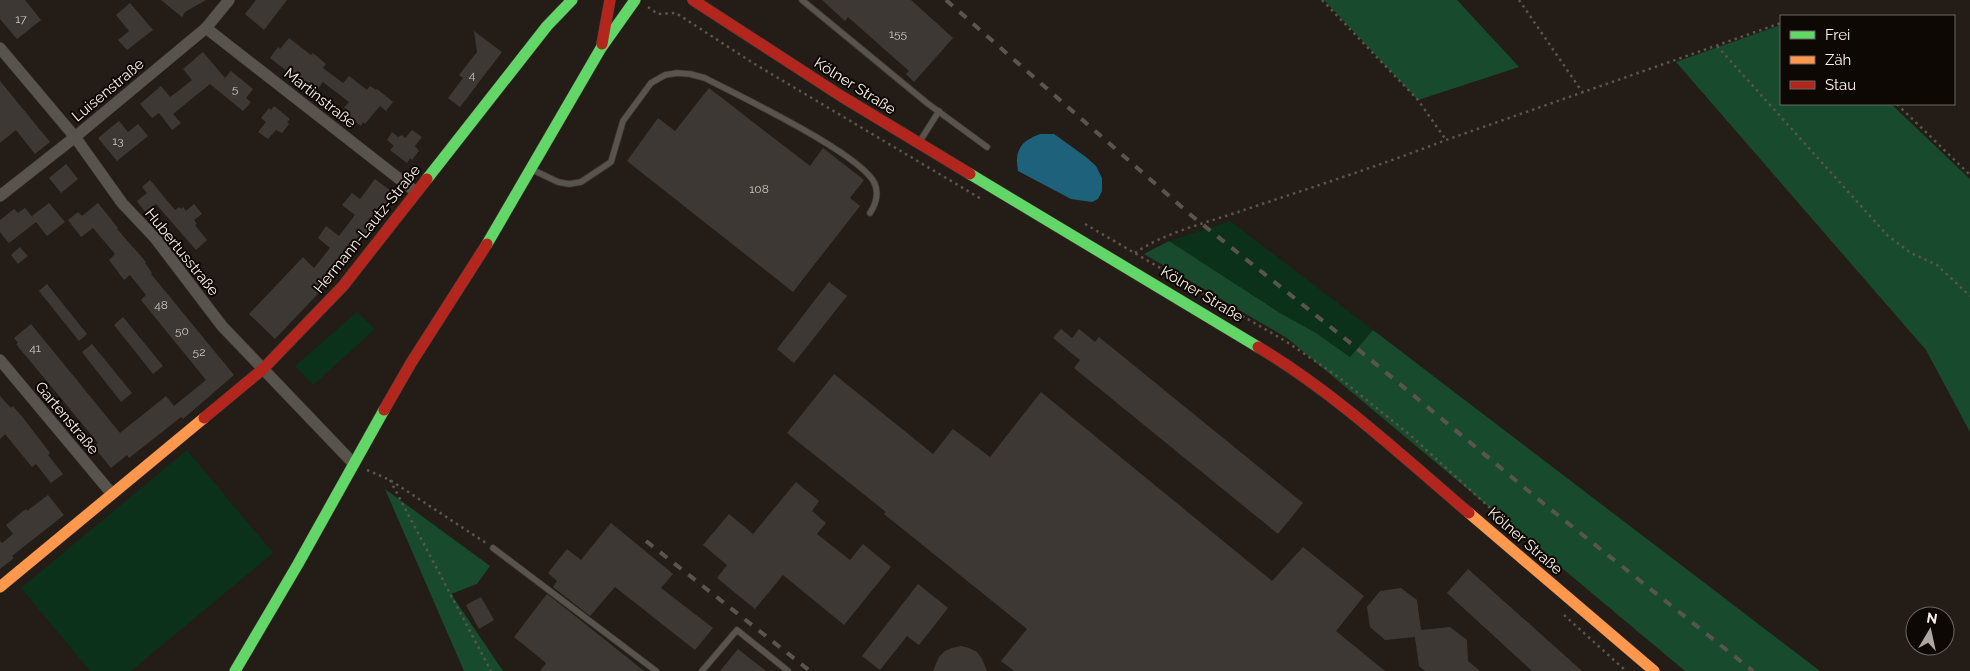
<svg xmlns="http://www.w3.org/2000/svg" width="1970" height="671" viewBox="0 0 1970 671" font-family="Raleway,sans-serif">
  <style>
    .green { fill: #0b311a }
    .forest { fill: #184b2d }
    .water { fill: #1d617b }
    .building { fill: #3e3834 }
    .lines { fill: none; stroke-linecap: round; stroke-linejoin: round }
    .lane-casing { stroke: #403a36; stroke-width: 7 }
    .street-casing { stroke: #403a36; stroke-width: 12 }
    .fast-casing { stroke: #403a36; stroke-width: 12 }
    .slow-casing { stroke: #403a36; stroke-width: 12 }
    .jam-casing { stroke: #403a36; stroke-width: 12 }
    .path { stroke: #5a544f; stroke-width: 2.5; stroke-dasharray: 2.5 4; stroke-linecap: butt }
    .lane { stroke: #59534d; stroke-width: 5.5 }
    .street { stroke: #59534d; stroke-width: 11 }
    .fast { stroke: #63d668; stroke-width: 11 }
    .slow { stroke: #ff974d; stroke-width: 11 }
    .jam { stroke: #b3261e; stroke-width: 11 }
    .rail { stroke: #5a544f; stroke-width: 4; stroke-dasharray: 9 9; stroke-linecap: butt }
    .labels { text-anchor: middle; stroke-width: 4; stroke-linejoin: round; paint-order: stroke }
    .number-label { font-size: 12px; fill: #ccc4bd }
    .street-label { font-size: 15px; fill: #fcf2eb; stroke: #0e0804 }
  </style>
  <rect width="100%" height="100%" fill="#241d17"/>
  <g class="green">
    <path d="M1230 221 1373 330 1350 357 1315 333 1280 313 1169 241Z"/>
    <path d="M357 312 375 329 313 385 295 366Z"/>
    <path d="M187 450 273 553 131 671H90L21 588Z"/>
  </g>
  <g class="forest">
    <path d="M1324 0H1457L1519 67 1418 100Z"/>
    <path d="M1781 25V104H1891L1970 179V432L1926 350 1676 62Z"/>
    <path d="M1169 241 1280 313 1316 333 1350 357 1373 330 1820 671H1685L1287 338 1144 254Z"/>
    <path d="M385 489 490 566 477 584 451 594 503 671H464Z"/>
  </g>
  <path class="water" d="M1040 134H1054L1086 157 1096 166 1102 178V191L1098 199 1092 202 1071 199 1018 171C1014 150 1021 141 1040 134Z"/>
  <g class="building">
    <path d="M0 0H25L41 20 17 39 0 19Z"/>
    <path d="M161 0H206L185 12 182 17Z"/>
    <path d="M256 0H287L264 30 245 14Z"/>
    <path d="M822 0H911L953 38 914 82 906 74 909 71 848 17 845 21Z"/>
    <path d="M130 3 153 30 127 50 118 40 129 31 116 15Z"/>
    <path d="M474 31 502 52 460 107 448 98 463 78 459 75 477 52Z"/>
    <path d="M289 38 311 55 313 53 326 64 323 68 343 83 349 76 367 90 370 86 376 90 377 89 393 102 386 111 380 106 365 124 363 122 361 126 344 113 347 109 344 108 349 102 323 82 318 89 316 87 313 91 270 58 278 47 280 49Z"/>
    <path d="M203 52 225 78 231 71 253 89 246 98 251 102 243 111 210 84 173 114 181 123 172 130 159 113 152 118 140 104 161 86 170 97 181 89 192 80 183 69Z"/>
    <path d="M0 81 50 142 35 154 16 130 0 143Z"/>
    <path d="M709 88 810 166 823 148 864 180 850 198 860 206 793 292 627 161 658 118 675 131Z"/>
    <path d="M274 106 290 119 287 122 289 124 282 133 276 130 268 139 258 132 266 122 261 118 269 108 271 110Z"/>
    <path d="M119 121 128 132 138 124 148 136 117 161 98 138Z"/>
    <path d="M412 130 422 137 415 146 419 151 412 160 410 158 407 163 390 150 394 146 387 140 392 132 398 137 402 135 405 138Z"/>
    <path d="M66 164 78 179 61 193 49 178Z"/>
    <path d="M375 179 396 195 331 280 275 339 249 314 303 257 314 268 330 248 318 238 326 226 339 236 355 215 342 205 352 193 360 199Z"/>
    <path d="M150 180 175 210 179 207 181 209 183 207 186 211 194 204 202 214 194 220 197 224 195 225 207 240 196 250 156 204 146 213 137 201 147 193 142 187Z"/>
    <path d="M49 203 65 222 47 236 36 222 9 243 0 232V220L14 209 18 213 25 208 34 219 32 216Z"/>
    <path d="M98 203 118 228 117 229 146 262 145 263 152 273 151 274 234 375 183 419 181 417 129 458 127 455 111 468 94 447 98 443 16 344 18 343 14 338 31 324 120 433 166 396 174 406 206 380 141 300 146 295 130 275 124 280 109 260 115 254 93 228 81 237 68 220 78 212 82 216Z"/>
    <path d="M20 247 28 256 18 264 11 255Z"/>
    <path d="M829 282 847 296 794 363 777 349Z"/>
    <path d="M47 284 87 334 79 341 39 291Z"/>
    <path d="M123 317 163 366 153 374 114 325Z"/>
    <path d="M1061 329 1072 338 1079 329 1095 342 1099 337 1303 503 1278 534 1074 368 1080 360 1053 338Z"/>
    <path d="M92 344 132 393 121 402 82 352Z"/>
    <path d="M834 374 933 454 953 429 990 457 1041 392 1272 581 1303 547 1364 596 1336 631 1385 671H1014L1001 661 1027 629 884 514 886 512 787 433Z"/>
    <path d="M0 396 11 408 13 406 24 419 50 453 48 455 63 474 51 483 36 464 32 467 5 434 0 439Z"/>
    <path d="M796 482 819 501 812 511 826 523 817 534 850 560 863 544 891 567 844 625 783 575 755 609 717 578 727 565 703 545 729 514 753 534Z"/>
    <path d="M48 495 64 515 12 556 14 558 0 569V541L2 543 13 534 6 525 26 509 27 511Z"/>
    <path d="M611 523 673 574 661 588 713 628 695 650 615 587 590 616 553 587 557 581 548 573 567 549 581 560Z"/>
    <path d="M1468 569 1582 671H1532L1447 593Z"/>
    <path d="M918 584 948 608 919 645 907 636 880 670 862 656Z"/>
    <path d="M1401 588 1417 600 1421 630 1450 627 1467 640 1468 661 1480 671H1425L1419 666 1415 637 1385 640 1370 627 1367 607 1380 591Z"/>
    <path d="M547 594 584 623 644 671H540L546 663 514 637Z"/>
    <path d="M481 597 494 620 479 629 466 605Z"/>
    <path d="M961 646 969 648 977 652 982 659 987 671H933L939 657 945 651 952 648Z"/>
    <path d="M738 649 766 671H720Z"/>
  </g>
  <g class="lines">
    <g class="lane-casing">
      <g id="lane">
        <path d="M802 0 927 103 987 147"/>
        <path d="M920 141 939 111"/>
        <path d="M531 169 558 182 569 184 581 182 611 162 623 121 651 83 665 75 677 73 690 74 705 78C739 96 862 154 875 184 879 195 876 204 870 213"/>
        <path d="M493 548 656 671"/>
        <path d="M702 671 737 630 788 671"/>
      </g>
    </g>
    <g class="street-casing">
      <g id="street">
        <path d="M206 28 416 192"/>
        <path d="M0 48 75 137 122 203 155 238 222 326 354 464"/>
        <path d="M0 196 75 137 206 28 229 0"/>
        <path d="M0 360 112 494"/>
      </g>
    </g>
    <g class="fast-casing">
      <g id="fast">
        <path d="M970 174 1258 347"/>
        <path d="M427 179 547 26 572 0"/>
        <path d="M487 244 601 48 635 0"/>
        <path d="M235 671 298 564 384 410"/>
      </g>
    </g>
    <g class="slow-casing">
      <g id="slow">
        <path d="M1469 513 1654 671"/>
        <path d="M0 587 204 418"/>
      </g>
    </g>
    <g class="jam-casing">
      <g id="jam">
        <path d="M693 0 841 96 970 174"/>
        <path d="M602 44 610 0"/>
        <path d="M1258 347C1335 393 1401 455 1469 513"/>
        <path d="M384 410 411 363 487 244"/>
        <path d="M204 418 263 369 343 286 427 179"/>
      </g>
    </g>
    <g class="path">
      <path d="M1322 0 1418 100 1446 140"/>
      <path d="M1519 0 1583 93"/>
      <path d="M648 7 658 14 676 13 753 63 983 200"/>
      <path d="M1717 46 1888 236 1911 253 1937 265 1970 296"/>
      <path d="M1897 104 1970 175"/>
      <path d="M1085 224 1287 342 1337 376 1410 435 1523 538"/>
      <path d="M1135 253C1163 233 1209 222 1241 211 1310 188 1379 166 1446 140L1781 23"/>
      <path d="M367 470 390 480 486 543"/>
      <path d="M390 480 491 671"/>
      <path d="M1564 615 1626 671"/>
    </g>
    <use href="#lane" class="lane"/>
    <use href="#street" class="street"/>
    <use href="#fast" class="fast"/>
    <use href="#slow" class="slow"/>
    <use href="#jam" class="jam"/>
    <g class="rail">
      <path d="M946 0 1192 216 1348 341 1549 508 1753 671"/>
      <path d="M646 541 810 671"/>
    </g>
  </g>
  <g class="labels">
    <g class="number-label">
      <text x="21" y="23">17</text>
      <text x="898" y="38">155</text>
      <text x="472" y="79">4</text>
      <text x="235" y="93">5</text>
      <text x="118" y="145">13</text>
      <text x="759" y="193">108</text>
      <text x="161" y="309">48</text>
      <text x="182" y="335">50</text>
      <text x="35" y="352">41</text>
      <text x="199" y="356">52</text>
    </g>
    <g class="street-label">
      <text transform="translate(855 86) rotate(32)" y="5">Kölner Straße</text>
      <text transform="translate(108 90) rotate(-40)" y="5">Luisenstraße</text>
      <text transform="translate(320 98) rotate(38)" y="5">Martinstraße</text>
      <text transform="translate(367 229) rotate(-51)" y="5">Hermann-Lautz-Straße</text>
      <text transform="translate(182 252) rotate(51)" y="5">Hubertusstraße</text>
      <text transform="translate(1202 294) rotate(31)" y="5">Kölner Straße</text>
      <text transform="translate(67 418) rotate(50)" y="5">Gartenstraße</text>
      <text transform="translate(1525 541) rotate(41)" y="5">Kölner Straße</text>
    </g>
  </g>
  <rect x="1780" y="15" width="175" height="90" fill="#0e0804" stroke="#6d6660"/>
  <rect x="1790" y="31" width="25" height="8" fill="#63d668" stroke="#6d6660"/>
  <text x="1825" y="40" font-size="15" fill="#fcf2eb">Frei</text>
  <rect x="1790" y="56" width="25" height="8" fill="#ff974d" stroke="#6d6660"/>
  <text x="1825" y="65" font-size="15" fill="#fcf2eb">Zäh</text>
  <rect x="1790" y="81" width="25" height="8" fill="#b3261e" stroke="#6d6660"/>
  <text x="1825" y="90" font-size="15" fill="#fcf2eb">Stau</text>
  <g transform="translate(1930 631) rotate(9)"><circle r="24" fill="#0e0804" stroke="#6d6660"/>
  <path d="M0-4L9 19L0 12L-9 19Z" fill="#b0a7a1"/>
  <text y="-8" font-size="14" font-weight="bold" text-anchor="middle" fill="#fcf2eb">N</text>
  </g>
</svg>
